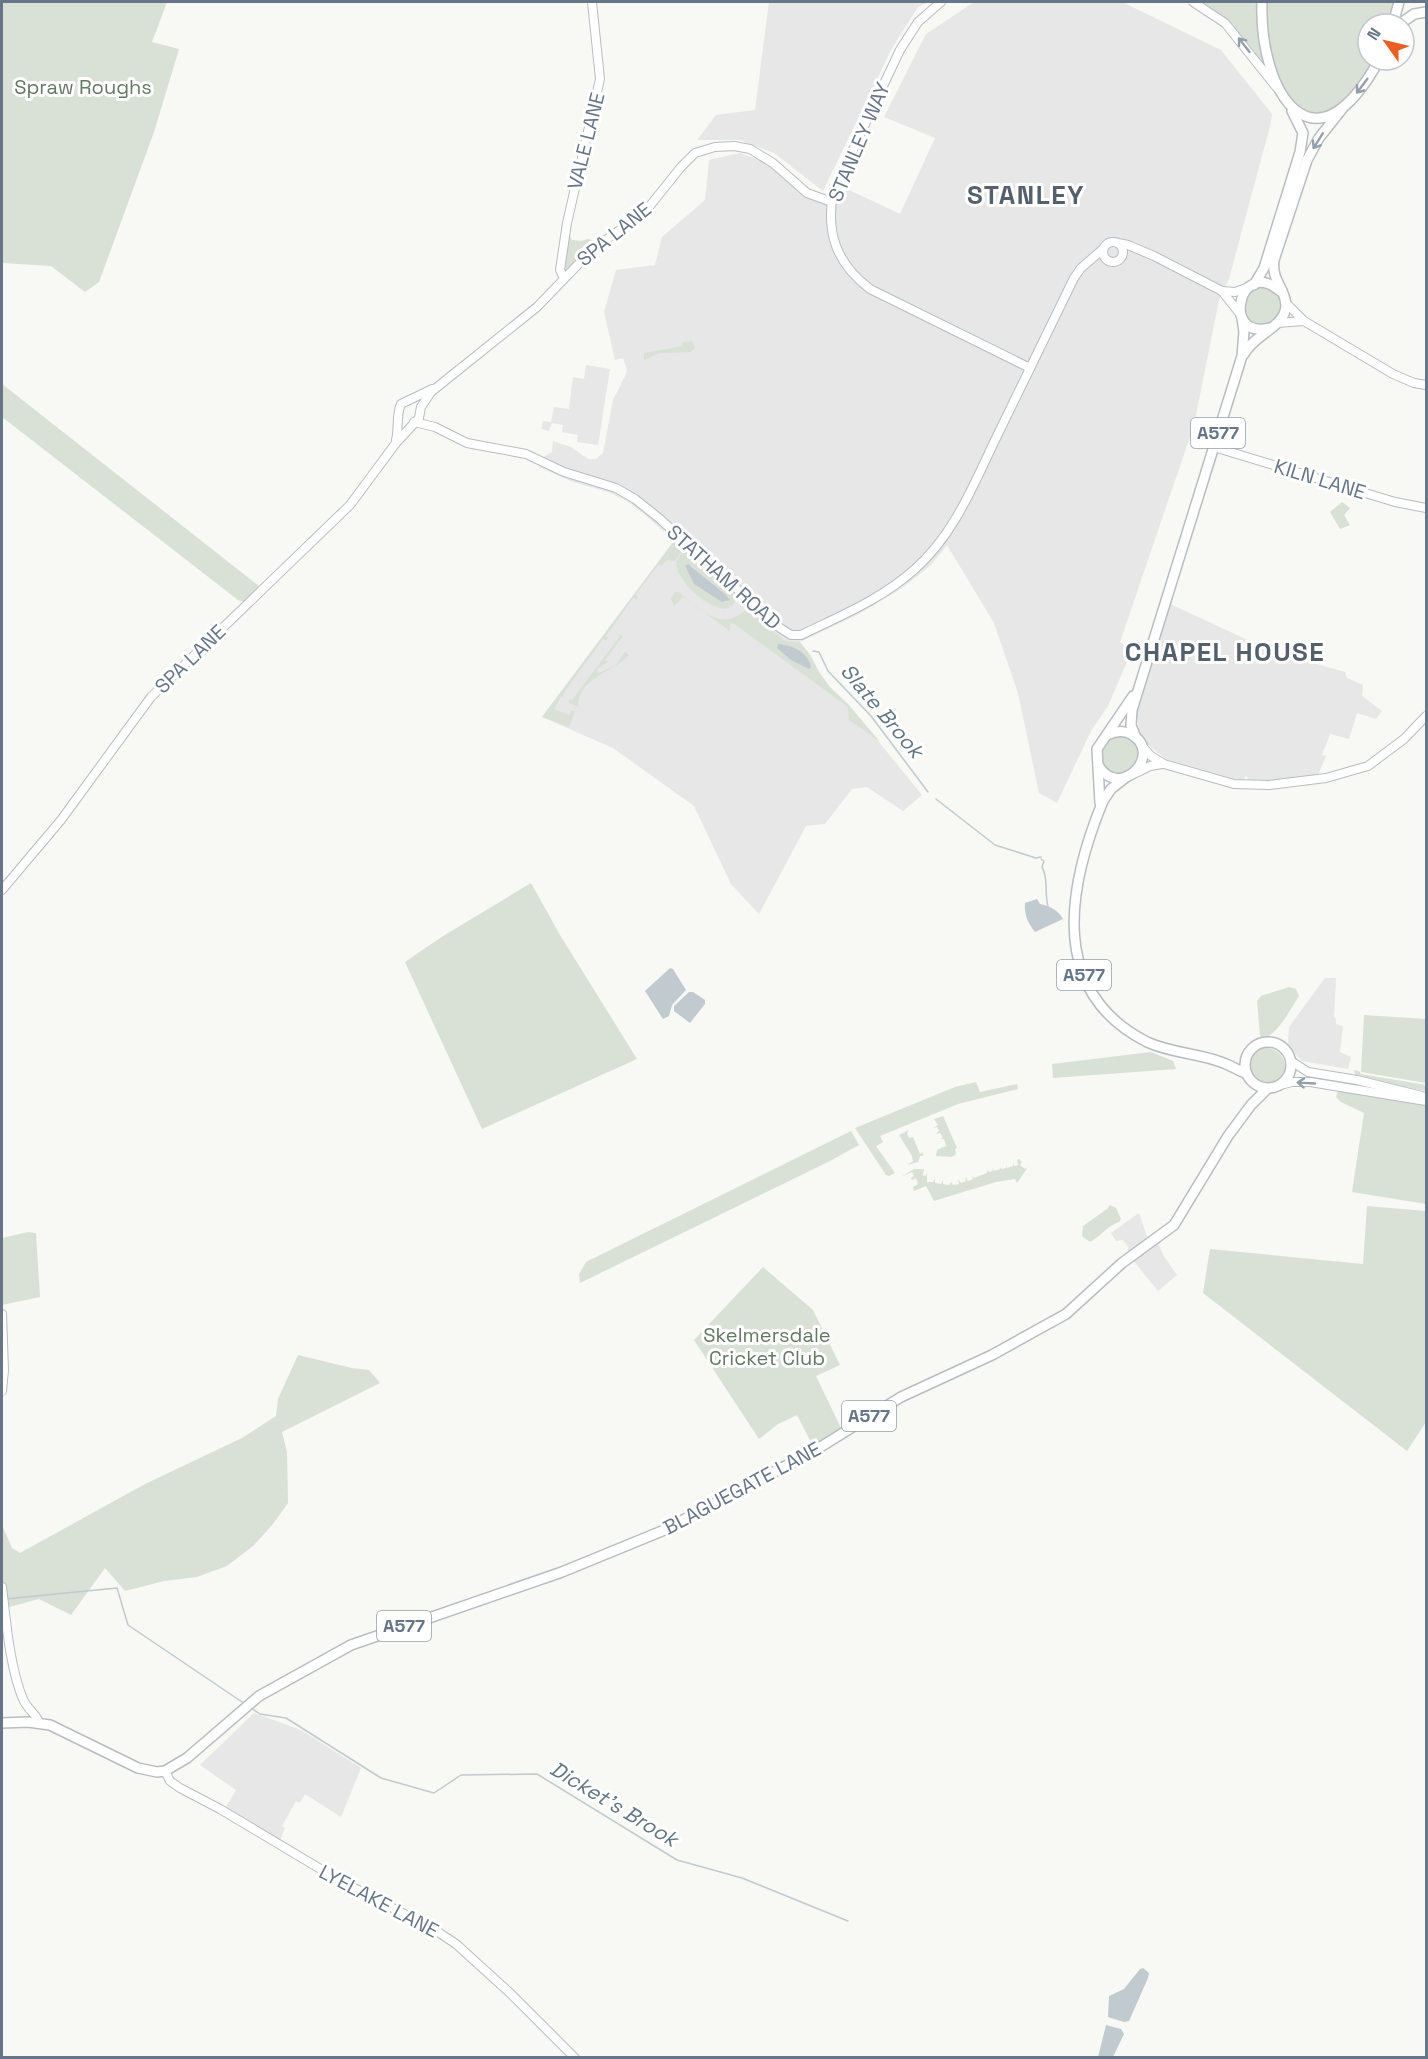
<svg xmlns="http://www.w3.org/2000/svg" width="1428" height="2059" viewBox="0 0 1428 2059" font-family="'Space Grotesk',sans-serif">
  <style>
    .built { fill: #e6e7e6 }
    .green { fill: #d9e0d6; fill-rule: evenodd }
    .water { fill: #c0cacf }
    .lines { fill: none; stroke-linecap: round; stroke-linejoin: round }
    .stream { stroke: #c0cacf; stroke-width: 1.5 }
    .secondary-casing { stroke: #b8bdc2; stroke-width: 10 }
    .primary-casing { stroke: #b9bdc1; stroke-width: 12 }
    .secondary { stroke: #fff; stroke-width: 8 }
    .primary { stroke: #fff; stroke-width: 9 }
    .oneway { stroke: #949fac }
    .labels { text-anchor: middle; stroke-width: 6; stroke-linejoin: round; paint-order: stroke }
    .shield { fill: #fff; stroke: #949fac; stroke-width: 1.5 }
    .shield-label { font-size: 18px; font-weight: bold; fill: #667688 }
    .park-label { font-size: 20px; fill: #647961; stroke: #fff }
    .street-label { font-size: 20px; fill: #667688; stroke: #fff }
    .water-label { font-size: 21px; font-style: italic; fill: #627783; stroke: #fff }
    .district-label { font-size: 26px; font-weight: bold; letter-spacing: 1.5px; fill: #54606c; stroke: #fff }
  </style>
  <rect width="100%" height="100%" fill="#f8f8f5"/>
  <g class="built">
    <path d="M769 2H929L918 7 891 50 823 191 774 153 740 140H697L716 115 755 110Z"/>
    <path d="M974 2H1117L1124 3 1221 50 1272 114 1270 126 1229 279 1219 300 1194 425 1120 642 1132 650 1108 706 1091 731 1057 803 1039 793 1018 693 994 623 947 545 931 565 901 589 857 615 800 642 787 660 852 709 922 795 903 811 867 787 852 789 825 824 806 826 759 914 731 884 694 806 613 748 542 717 674 541 644 514 627 501 608 492 573 482 539 467 543 457 552 452 553 441 571 447 588 459H596L603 453 613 400 625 376 627 370 623 358 615 360 604 312 616 270 655 265 662 237 705 200 709 160 740 153 765 162 801 193 818 202 845 188 900 214 935 138 884 117 926 34Z"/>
    <path d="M586 365 610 369 598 445 577 442 578 435 562 432 563 425 552 423 549 431 541 429 543 421 551 422 554 407 569 409 573 377 584 379Z"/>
    <path d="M1166 602 1271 651 1345 672 1347 678 1363 685 1362 696 1382 711 1376 719 1357 713 1349 739 1330 734 1322 755 1326 756 1318 775 1265 781H1250L1246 776 1242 781 1166 759 1141 739 1136 710Z"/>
    <path d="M1325 978H1336L1334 1017 1336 1019V1024L1343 1026 1340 1052 1351 1057 1348 1069 1302 1061 1288 1046 1289 1027Z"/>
    <path d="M1139 1213 1148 1239 1155 1234 1163 1255 1177 1275 1158 1291 1128 1254V1247L1123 1240 1116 1241 1111 1233Z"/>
    <path d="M254 1713 301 1730 361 1768 341 1817 305 1794 300 1803 296 1801 282 1826 285 1828 279 1843 226 1807 236 1790 200 1765Z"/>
  </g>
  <g class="green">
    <path d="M2 2H167L152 42 179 49 154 132 99 282 85 292 51 266 2 263Z"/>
    <path d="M1201 2H1258L1260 40 1267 71C1247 44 1229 19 1201 2Z"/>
    <path d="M1265 2H1395L1390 24H1368V60H1375C1364 77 1353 94 1338 107 1330 113 1321 114 1312 114 1273 111 1267 30 1265 2Z"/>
    <path d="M568 232 572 240 581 241 588 239 596 241 604 238 565 272 563 269Z"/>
    <path d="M1260 285 1280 295C1285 311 1281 315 1269 325L1253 324 1245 316V294Z"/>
    <path d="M692 341 695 348 690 352 660 353 644 360V353L683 346 682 343Z"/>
    <path d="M2 384 259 586 244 602 238 600 2 417Z"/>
    <path d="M1342 502 1350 508 1344 515 1350 525 1340 529 1330 512Z"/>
    <path d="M674 541 685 551 681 553 675 561 667 560 661 566 658 565 636 594 638 597 636 599 633 598 606 636 608 638 606 640 603 639 563 694 564 698 561 696 554 709 569 715 571 711H575L569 727 542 717Z"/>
    <path d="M686 552 733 594 734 597H736C731 623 700 599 690 589 684 584 684 578 678 573L676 562 682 553ZM686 564 692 566 724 593 728 602H722L694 584 685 567Z"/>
    <path d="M675 592H679C692 604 714 625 733 618 739 616 743 611 750 609V612L785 641 800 642 811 656 819 672 830 687 848 704 880 742 849 720 848 707 733 623 730 624V631L683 597 674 606 671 599Z"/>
    <path d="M618 633 625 638 622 637 605 660 608 662 597 669 598 673 615 666 625 652 629 655C614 672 577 678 578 707L569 703V699L572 700 620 636Z"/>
    <circle cx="1120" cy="755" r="19"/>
    <path d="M531 883 560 935 637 1059 482 1129 405 962 443 936Z"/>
    <path d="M1289 987 1296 989 1299 996C1289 1011 1281 1030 1264 1039L1260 1036 1257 1001 1261 996Z"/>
    <path d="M1364 1015 1426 1019V1083L1361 1072Z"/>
    <circle cx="1266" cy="1067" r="19"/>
    <path d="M1151 1052 1173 1061 1176 1069 1053 1078 1052 1064Z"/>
    <path d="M1354 1070 1359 1071 1361 1074 1426 1085V1091L1361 1079 1355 1075Z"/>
    <path d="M976 1082 980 1092 1017 1084 1018 1089 958 1104 880 1136 883 1142 876 1146 895 1173 889 1176 886 1175 855 1128 955 1087Z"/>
    <path d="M1343 1090 1426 1103V1204L1352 1192 1364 1113 1341 1102 1336 1097 1337 1093Z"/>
    <path d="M943 1116 957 1148 955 1149 956 1154 952 1157 936 1156 937 1150 946 1146 944 1139H940L943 1138 940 1133 936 1134 939 1131 937 1127 933 1128 938 1125 934 1119Z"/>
    <path d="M909 1130 907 1133 909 1138 913 1137 920 1154 923 1152V1156H920L918 1162 907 1165 913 1161 912 1156 899 1135Z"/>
    <path d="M851 1131 859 1145 830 1161 580 1283 579 1274 586 1262Z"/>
    <path d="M1019 1159 1022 1162 1020 1165 1025 1169 1028 1167 1017 1183 1015 1179 996 1182 934 1201 926 1186 914 1191 913 1187 918 1184 916 1178 912 1180 911 1178 914 1176 912 1172 901 1177 914 1169H924L923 1175 926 1176 927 1170V1182H933L935 1179V1183L941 1184 943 1180V1184L949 1185 951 1182 953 1185 959 1184 958 1179 961 1183 966 1181 965 1177 968 1181 973 1179 972 1176 974 1178 987 1173V1170L989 1172 993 1171 992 1167 994 1171 1000 1169 1001 1167V1169L1006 1168V1165L1007 1168 1013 1166V1161L1014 1166 1018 1165 1017 1160Z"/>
    <path d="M1110 1205 1116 1208 1121 1219 1119 1222C1107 1226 1101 1236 1090 1242L1082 1236 1083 1226 1107 1209Z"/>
    <path d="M1367 1206 1426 1211V1422L1407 1451 1203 1293 1210 1249 1363 1264Z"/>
    <path d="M28 1232 36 1233 40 1297 2 1305V1238Z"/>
    <path d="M763 1267 813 1310 840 1365 816 1376 841 1428 813 1446 797 1415 778 1424 759 1439 694 1340Z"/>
    <path d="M298 1355 352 1368 369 1370 380 1383 282 1432 287 1452 288 1503 273 1524 253 1546 227 1566 197 1577 164 1581 125 1591 105 1568 71 1615 39 1599 2 1609V1525L12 1548 20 1553 145 1484 242 1438 276 1416 278 1399Z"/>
  </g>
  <g class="water">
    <path d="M688 564 724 593 730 600 722 602 694 584 685 566Z"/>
    <path d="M778 644C792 645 808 652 811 667L809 669 791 660 777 648Z"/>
    <path d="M1037 899 1040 904C1050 906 1058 910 1063 919L1035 932C1028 923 1024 915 1025 903Z"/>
    <path d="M670 968 673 969 686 990 672 1005 669 1016 663 1019 645 991Z"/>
    <path d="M689 992H693L705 1000V1004L690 1023 674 1011V1006Z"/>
    <path d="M1143 1968 1149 1973 1148 1978 1129 2021 1124 2022 1108 2017 1109 1996 1124 1989 1140 1969Z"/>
    <path d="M1106 2025 1121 2029 1124 2034 1113 2057H1098Z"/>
  </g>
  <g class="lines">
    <g class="stream">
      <path d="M813 651 819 652 828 671 871 716 928 792"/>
      <path d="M936 799 995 845 1036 858 1041 857"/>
      <path d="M1041 859 1044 861 1042 867C1049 879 1044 893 1048 906"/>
      <path d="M5 1599 117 1588 128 1625 245 1704"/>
      <path d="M251 1708 260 1714 286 1718 381 1778 434 1793 461 1775 537 1774 677 1860 742 1878 848 1921"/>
    </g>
    <g class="secondary-casing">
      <g id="secondary">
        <path d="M941 2 918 22 900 50 833 192C826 233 836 263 870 289L1030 368"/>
        <path d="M1193 2 1225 23 1277 88"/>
        <circle cx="1113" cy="252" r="10"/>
        <path d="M1118 243 1128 245 1154 256 1222 291 1240 314"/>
        <path d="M564 278 560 270 567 223 600 79 592 2"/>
        <path d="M1222 291 1235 292 1249 287"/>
        <path d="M1285 302 1304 321 1393 374 1414 383 1426 385"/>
        <path d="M1278 323 1303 321"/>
        <path d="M414 422 435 427 467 443 526 454 564 472 616 488 635 499 660 519 780 628 791 635H801C840 616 882 599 915 569 955 534 975 481 998 434 1023 382 1049 330 1074 278L1081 268 1103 249"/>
        <path d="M396 440C399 429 396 414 401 404L432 389"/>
        <path d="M1214 447 1395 502 1426 508"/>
        <path d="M1141 745 1151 756 1164 764 1234 784 1269 785 1326 778 1368 766 1404 739 1426 716"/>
        <path d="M1132 775 1150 766 1162 764"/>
        <path d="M2 890 61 820 151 697 350 505 396 443 419 418 421 407 431 392 537 307 593 249 645 212 681 167 695 153 715 147 734 146 750 149 773 163 807 193 832 202"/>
        <path d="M1291 1061 1308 1072 1357 1080 1422 1096"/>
        <path d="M1280 1085 1292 1082H1310L1426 1101"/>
        <path d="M2 1314 4 1370 2 1391"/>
        <path d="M2 1587C6 1620 10 1669 23 1699 27 1709 36 1714 39 1722"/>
        <path d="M165 1771 170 1781 180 1788 220 1809 339 1880 435 1930 456 1944 510 1993 575 2058"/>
      </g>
    </g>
    <g class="primary-casing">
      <g id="primary">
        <path d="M1262 2C1259 93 1314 179 1379 60"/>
        <path d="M1393 24 1399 2"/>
        <path d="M1400 24 1414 14 1426 12"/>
        <path d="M1254 285 1264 268 1300 152 1303 133 1292 111"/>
        <path d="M1269 328C1221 340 1239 256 1280 291"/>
        <path d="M1244 354C1254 334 1286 327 1286 305 1285 288 1271 280 1274 260L1307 160 1319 138 1342 109"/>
        <path d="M1136 738 1131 725 1132 710 1242 356 1244 332 1242 318"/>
        <path d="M1098 765C1120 802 1165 753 1131 734 1123 730 1115 731 1107 735"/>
        <path d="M1125 778 1111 789 1103 801C1068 886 1047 991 1147 1042 1173 1054 1202 1053 1226 1064 1233 1067 1240 1071 1247 1074"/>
        <path d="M1100 803 1097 749 1133 696"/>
        <circle cx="1268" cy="1065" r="23"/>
        <path d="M2 1723 28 1722 50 1725 138 1768 157 1772 165 1771 187 1758 259 1696 351 1645 562 1572 662 1531 814 1451 901 1397 992 1355 1066 1314 1122 1263 1174 1225 1228 1136 1251 1105 1267 1089"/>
      </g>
    </g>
    <use href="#secondary" class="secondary"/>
    <use href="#primary" class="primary"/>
  </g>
  <defs><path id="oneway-shaft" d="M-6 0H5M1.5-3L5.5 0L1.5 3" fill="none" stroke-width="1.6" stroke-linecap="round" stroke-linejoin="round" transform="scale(1.5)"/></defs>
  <g class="oneway">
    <use href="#oneway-shaft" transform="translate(1244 45) rotate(-128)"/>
    <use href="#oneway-shaft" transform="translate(1362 86) rotate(127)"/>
    <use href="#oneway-shaft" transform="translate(1318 141) rotate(122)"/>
    <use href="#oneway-shaft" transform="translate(1306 1083) rotate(-177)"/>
  </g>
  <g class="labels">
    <g class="shield">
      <rect x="1191" y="418" width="54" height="30" rx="4.5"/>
      <rect x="1057" y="960" width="54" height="30" rx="4.5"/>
      <rect x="842" y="1401" width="54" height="30" rx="4.5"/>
      <rect x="377" y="1611" width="54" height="30" rx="4.5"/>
    </g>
    <g class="shield-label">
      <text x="1218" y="439">A577</text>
      <text x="1084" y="981">A577</text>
      <text x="869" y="1422">A577</text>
      <text x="404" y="1632">A577</text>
    </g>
    <g class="park-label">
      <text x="83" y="94">Spraw Roughs</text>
      <text x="767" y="1342">Skelmersdale<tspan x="767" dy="23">Cricket Club</tspan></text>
    </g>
    <g class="street-label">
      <text transform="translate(586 141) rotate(-76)" y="7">VALE LANE</text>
      <text transform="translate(859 142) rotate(-67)" y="7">STANLEY WAY</text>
      <text transform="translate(614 234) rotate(-39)" y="7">SPA LANE</text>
      <text transform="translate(1320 479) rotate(17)" y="7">KILN LANE</text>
      <text transform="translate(724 577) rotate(42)" y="7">STATHAM ROAD</text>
      <text transform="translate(190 659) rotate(-44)" y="7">SPA LANE</text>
      <text transform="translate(742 1488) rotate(-28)" y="7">BLAGUEGATE LANE</text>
      <text transform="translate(379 1901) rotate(28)" y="7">LYELAKE LANE</text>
    </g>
    <g class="water-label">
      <text transform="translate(882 711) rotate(50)" y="7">Slate Brook</text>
      <text transform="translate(614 1804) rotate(31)" y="7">Dicket's Brook</text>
    </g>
    <g class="district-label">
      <text x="1026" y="204">STANLEY</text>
      <text x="1225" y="661">CHAPEL HOUSE</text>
    </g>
  </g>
  <rect width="1428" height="2059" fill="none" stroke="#667688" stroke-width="6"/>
  <g transform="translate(1386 42) rotate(304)"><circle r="28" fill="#ffffff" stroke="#c2c8cf" stroke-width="1.5"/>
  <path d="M0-4.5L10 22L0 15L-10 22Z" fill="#ea5f23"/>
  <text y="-9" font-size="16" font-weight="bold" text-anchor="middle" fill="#667688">N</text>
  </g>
</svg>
